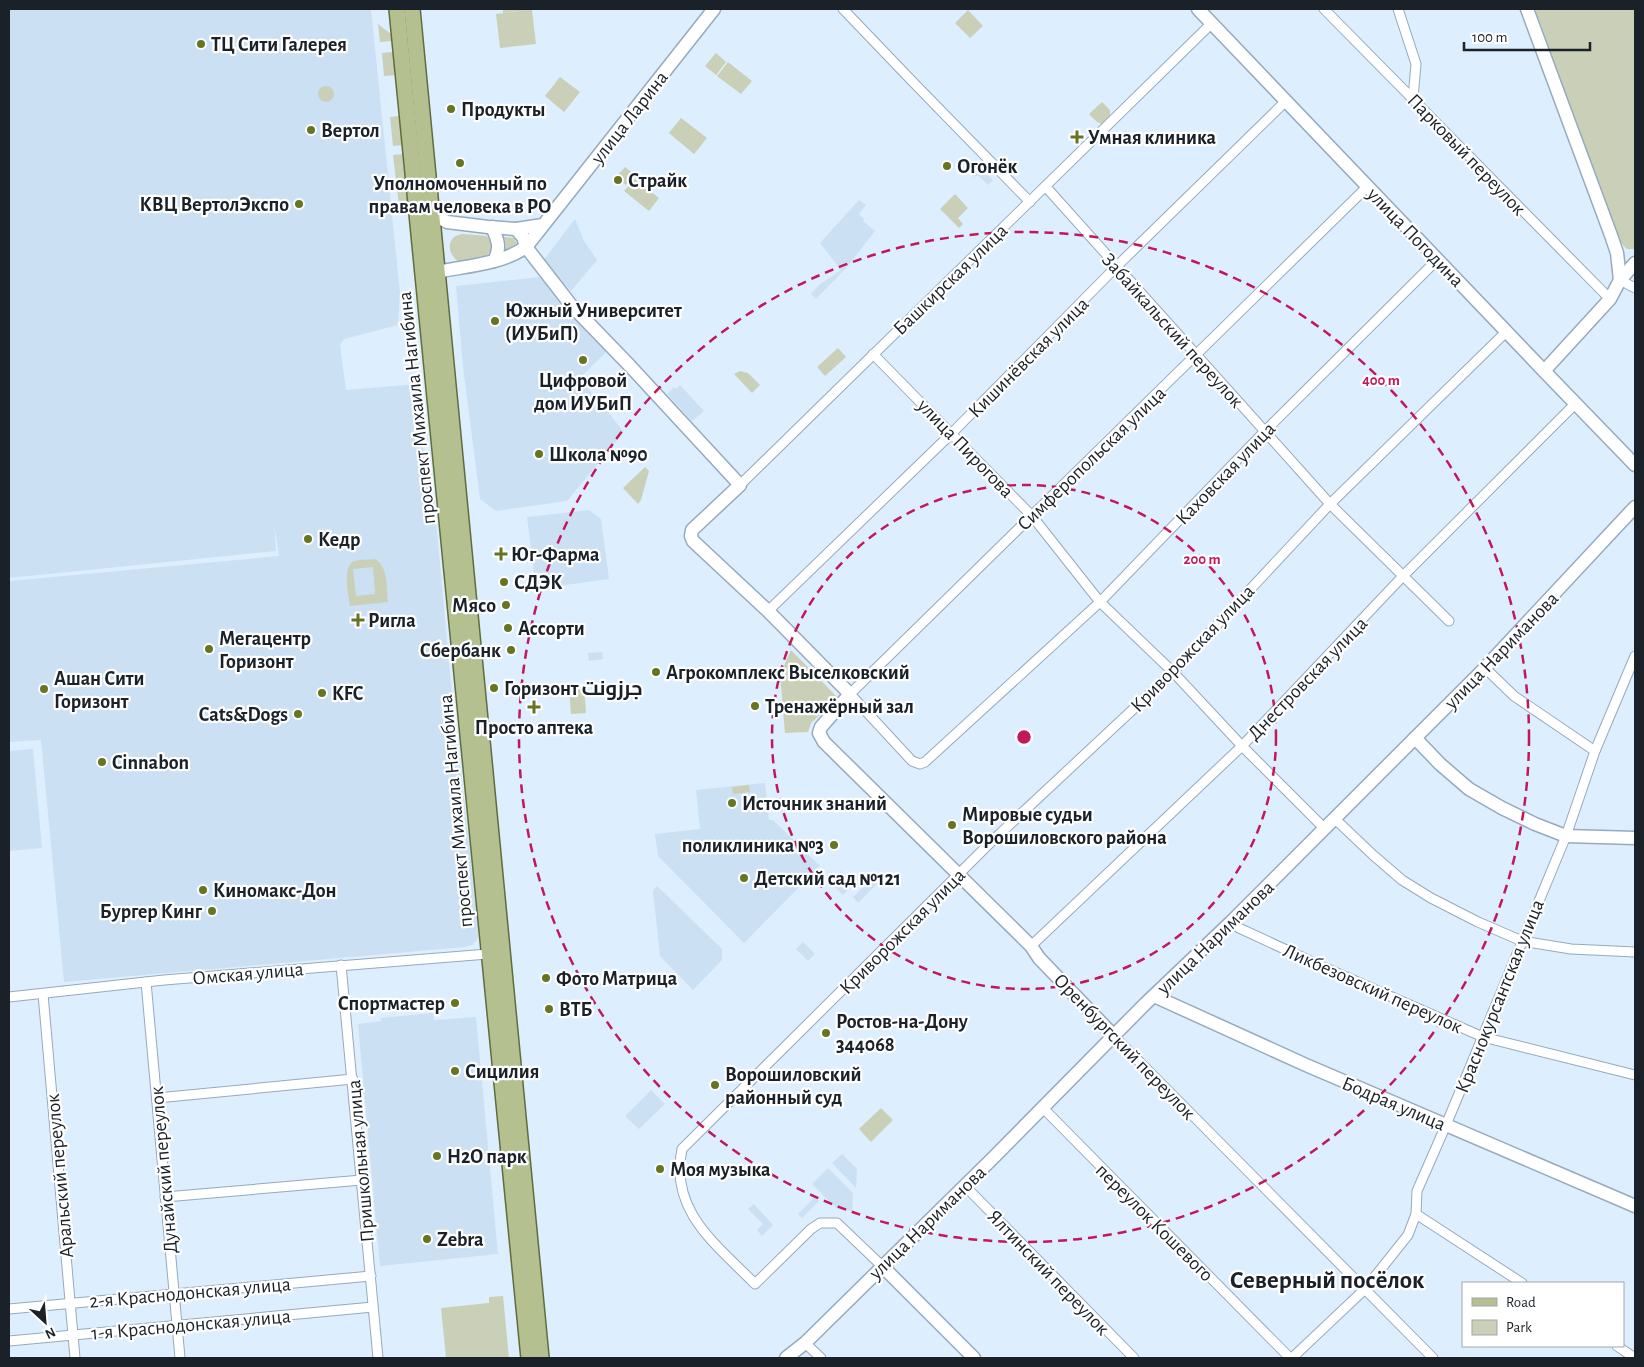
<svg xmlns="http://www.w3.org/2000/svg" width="1644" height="1367" viewBox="0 0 1644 1367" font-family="'Alegreya Sans',Cairo,sans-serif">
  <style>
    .built { fill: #cce0f4 }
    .green { fill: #c9d0b7; fill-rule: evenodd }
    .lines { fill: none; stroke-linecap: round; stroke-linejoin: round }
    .street-casing { stroke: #96aabd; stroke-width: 11 }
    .secondary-casing { stroke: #96aabd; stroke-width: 15 }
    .primary-casing { stroke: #5f6d3c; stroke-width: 18 }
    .street { stroke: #fff; stroke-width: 9 }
    .secondary { stroke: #fff; stroke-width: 12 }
    .primary { stroke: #b5c091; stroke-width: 15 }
    .ring { fill: none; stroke: #c2185b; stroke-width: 2.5; stroke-dasharray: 9 6 }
    .poi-dot { fill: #657522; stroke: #fff; stroke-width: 2 }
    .labels { text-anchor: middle; stroke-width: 4.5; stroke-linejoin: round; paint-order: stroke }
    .poi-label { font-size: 20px; font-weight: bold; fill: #1a2128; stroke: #fff; text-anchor: start }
    .street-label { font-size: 20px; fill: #1a2128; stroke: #fff }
    .district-label { font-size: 25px; font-weight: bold; fill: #1a2128; stroke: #fff }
    .centre { fill: #c2185b; stroke: #fff; stroke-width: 2.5 }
    .ring-label { font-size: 15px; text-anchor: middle; font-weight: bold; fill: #c2185b; stroke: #fff; stroke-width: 4.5; stroke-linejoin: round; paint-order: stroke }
  </style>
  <rect width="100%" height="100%" fill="#ddeefe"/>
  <g class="built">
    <path d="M9 9H371L400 293 398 325 344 339 340 345 346 390 416 384 427 483 434 498 451 684 479 932 477 940 472 945 465 947 64 982 41 740 9 742V581L279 556 274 523 276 551 9 578Z"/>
    <path d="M973 160 993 180 988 185 978 175 975 177 970 173 973 170 968 165Z"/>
    <path d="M859 200 866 205 859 214 864 219 863 221 875 231 847 267 816 299 811 294 819 285 841 270 820 243Z"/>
    <path d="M575 219 584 241 597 260 571 291 543 261Z"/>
    <path d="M540 277 607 351 580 378 624 432 567 501 496 511 480 499 479 491 463 367 456 286Z"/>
    <path d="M680 385 704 411 692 421 667 394 674 387 676 389Z"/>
    <path d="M589 510 601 519 609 579 536 589 527 517Z"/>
    <path d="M602 652 603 659 589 661 588 653Z"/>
    <path d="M33 749 42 848 9 851V751Z"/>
    <path d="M765 783 769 820H773L820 866 744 943 658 856 655 834 700 829 696 790Z"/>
    <path d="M841 871 854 884 843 895 830 882Z"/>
    <path d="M874 877 879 882 858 903 853 897Z"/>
    <path d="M657 886 722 949V960L693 990 660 956 653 891Z"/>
    <path d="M803 942 815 954 808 961 796 949Z"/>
    <path d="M433 1013 434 1020 476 1017 498 1254 380 1266 358 1024 381 1021V1018Z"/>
    <path d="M651 1090 665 1104 639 1129 625 1116Z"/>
    <path d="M842 1154 857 1169 856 1188 832 1163Z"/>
    <path d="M828 1168 853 1193 852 1211 837 1209 812 1184Z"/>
    <path d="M815 1197 819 1201 802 1218 798 1214Z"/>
    <path d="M754 1204 773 1225 762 1236 757 1230 763 1224 748 1209Z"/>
  </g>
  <g class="green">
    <path d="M503 9H537L532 10 536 44 500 48 496 14 526 10 503 13Z"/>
    <path d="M1535 9H1635V249H1627L1618 240Z"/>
    <path d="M968 10 983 26 970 38 955 23Z"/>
    <path d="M378 24 391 34 392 41 380 42Z"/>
    <path d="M393 52 395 75 384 76 382 53Z"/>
    <path d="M716 53 726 62 716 75 705 66Z"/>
    <path d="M728 62 752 81 741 94 717 76Z"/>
    <path d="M560 77 580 92 564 112 545 96Z"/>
    <circle cx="326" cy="94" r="8"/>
    <path d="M1102 102 1110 110V117L1102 124 1097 122 1089 114Z"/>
    <path d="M400 116 403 145 393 146 390 117Z"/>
    <path d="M681 118 707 138 694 154 669 133Z"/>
    <path d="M403 154 410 204 399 205 393 155Z"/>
    <path d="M625 167 635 175 626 185 616 177Z"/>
    <path d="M635 179 659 198 649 211 624 191Z"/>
    <path d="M955 194 968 208 958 218 963 224 959 228 940 209Z"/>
    <path d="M463 234 487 236 493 247C487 261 472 260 459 262 446 253 446 236 463 234Z"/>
    <path d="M504 237 514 238 517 244 515 247 504 251 506 245Z"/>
    <path d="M838 348 846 357 825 376 817 367Z"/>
    <path d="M740 371 748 373 760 385 752 393 734 374Z"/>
    <path d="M645 467 649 471 641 500 638 504 623 488Z"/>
    <path d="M375 559C389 567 386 588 388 602L350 606C349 595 341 565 355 561 361 559 369 560 375 559ZM373 567 375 594 356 596 353 569Z"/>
    <path d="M791 650 838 698 811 723 808 732 785 733 780 675Z"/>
    <path d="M584 686 586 713 571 714 569 688Z"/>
    <path d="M749 785 750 792 733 794 732 787Z"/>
    <path d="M881 1108 893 1120 871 1142 859 1129Z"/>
    <path d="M503 1296 509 1358H446L441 1308 489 1303V1297Z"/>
  </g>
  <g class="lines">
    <g class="street-casing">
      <g id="street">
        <path d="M843 9 911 80 1030 202"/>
        <path d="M1324 9 1610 299"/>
        <path d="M1398 9 1416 64 1413 98"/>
        <path d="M1368 186 850 694 912 761 920 764 925 762 1100 602 1264 432 1437 260"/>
        <path d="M1046 187 1330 504 1449 621"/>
        <path d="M1620 280 1635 288"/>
        <path d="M873 354 1032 516 1100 602 1173 672 1242 746 1324 828"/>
        <path d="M740 485 1212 23"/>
        <path d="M768 611 952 433 1117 266 1286 101"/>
        <path d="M1485 668 1514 696 1595 751"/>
        <path d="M1334 818 1373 855 1402 880 1431 898 1478 922 1522 941 1571 949 1635 952"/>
        <path d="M1231 922 1239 928 1319 965 1483 1037 1635 1075"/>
        <path d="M1031 946 1242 746 1403 576 1576 403"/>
        <path d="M341 965 378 1358"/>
        <path d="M146 982 180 1358"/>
        <path d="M43 994 75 1358"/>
        <path d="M9 997 164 980 488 954"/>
        <path d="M1113 1035 1433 1358"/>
        <path d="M157 1098 353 1079"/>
        <path d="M1042 1107 1290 1358"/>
        <path d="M965 1186 1134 1358"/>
        <path d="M165 1197 362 1180"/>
        <path d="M1416 1214 1522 1283"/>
        <path d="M882 1266 837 1223H820L811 1229 755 1284C716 1244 669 1211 682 1149L991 842 1173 672 1330 504 1506 332"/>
        <path d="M9 1309 371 1276"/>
        <path d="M9 1341 373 1307"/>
        <path d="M805 1343 821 1358"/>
        <path d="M1617 1346 1635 1358"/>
        <path d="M1292 1358 1365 1289 1408 1235 1416 1214 1417 1191 1446 1125 1566 836 1595 751 1635 656"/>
      </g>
    </g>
    <g class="secondary-casing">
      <g id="secondary">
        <path d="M1198 9 1544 371 1635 465"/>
        <path d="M1527 9 1612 238 1617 253 1620 280"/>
        <path d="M431 213 447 222 488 227 516 229 543 225"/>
        <path d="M492 227C498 240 501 248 494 261"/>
        <path d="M516 229 523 237 526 247 571 305 630 366 740 485 692 530 691 536 693 541 768 611 850 694 821 727 819 733 824 742 1031 946 1039 958 1113 1035"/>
        <path d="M430 267 437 272C466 266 502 264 526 247L714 9"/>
        <path d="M1544 371 1610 299 1620 280 1635 263"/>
        <path d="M1415 738 1440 764 1469 789 1502 808 1535 824 1566 836 1635 838"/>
        <path d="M1154 996 1306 1065 1635 1206"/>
        <path d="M882 1266 974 1358"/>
        <path d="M786 1358 805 1343 993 1158 1145 1004 1231 922 1480 673 1635 507"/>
      </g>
    </g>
    <g class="primary-casing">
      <g id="primary">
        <path d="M397 9 529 1358"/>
        <path d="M412 9 541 1358"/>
      </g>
    </g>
    <use href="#street" class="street"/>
    <use href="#secondary" class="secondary"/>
    <use href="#primary" class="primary"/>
  </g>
  <g class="ring">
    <circle cx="1024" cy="737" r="252"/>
    <circle cx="1024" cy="737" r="505"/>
  </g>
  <g class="poi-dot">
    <circle cx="201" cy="44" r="5"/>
    <circle cx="451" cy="109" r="5"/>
    <circle cx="311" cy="130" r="5"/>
    <path d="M1074.5 129.5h5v5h5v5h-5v5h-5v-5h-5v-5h5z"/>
    <circle cx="460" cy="163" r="5"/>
    <circle cx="947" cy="166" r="5"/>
    <circle cx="618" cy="180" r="5"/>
    <circle cx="299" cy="204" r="5"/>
    <circle cx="495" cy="321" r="5"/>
    <circle cx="583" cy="360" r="5"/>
    <circle cx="539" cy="454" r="5"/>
    <circle cx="308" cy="539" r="5"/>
    <path d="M498.5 546.5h5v5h5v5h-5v5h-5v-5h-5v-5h5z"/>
    <circle cx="504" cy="582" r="5"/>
    <circle cx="506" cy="605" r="5"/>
    <path d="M355.5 612.5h5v5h5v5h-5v5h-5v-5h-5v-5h5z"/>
    <circle cx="508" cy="628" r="5"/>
    <circle cx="209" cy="649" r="5"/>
    <circle cx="511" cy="650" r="5"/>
    <circle cx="656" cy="672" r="5"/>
    <circle cx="494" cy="688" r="5"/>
    <circle cx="44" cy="689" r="5"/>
    <circle cx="322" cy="693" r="5"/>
    <circle cx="755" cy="706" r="5"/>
    <path d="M531.5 699.5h5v5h5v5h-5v5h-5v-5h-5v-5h5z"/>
    <circle cx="298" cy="714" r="5"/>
    <circle cx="102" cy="762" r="5"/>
    <circle cx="732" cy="803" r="5"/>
    <circle cx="952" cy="825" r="5"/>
    <circle cx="834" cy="845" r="5"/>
    <circle cx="744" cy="878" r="5"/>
    <circle cx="203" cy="890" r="5"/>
    <circle cx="212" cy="911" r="5"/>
    <circle cx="546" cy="978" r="5"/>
    <circle cx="455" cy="1003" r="5"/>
    <circle cx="549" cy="1009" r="5"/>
    <circle cx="826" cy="1033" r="5"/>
    <circle cx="455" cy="1071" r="5"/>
    <circle cx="715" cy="1085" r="5"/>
    <circle cx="437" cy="1156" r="5"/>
    <circle cx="660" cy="1169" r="5"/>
    <circle cx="427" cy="1239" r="5"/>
  </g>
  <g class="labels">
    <g class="poi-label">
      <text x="211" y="51">ТЦ Сити Галерея</text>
      <text x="461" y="116">Продукты</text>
      <text x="321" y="137">Вертол</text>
      <text x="1088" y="144">Умная клиника</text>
      <text x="957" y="173">Огонёк</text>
      <text x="628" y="187">Страйк</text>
      <text x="460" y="190" text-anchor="middle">Уполномоченный по<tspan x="460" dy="23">правам человека в РО</tspan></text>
      <text x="289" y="211" text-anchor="end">КВЦ ВертолЭкспо</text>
      <text x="505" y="317">Южный Университет<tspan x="505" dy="23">(ИУБиП)</tspan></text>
      <text x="583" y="387" text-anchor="middle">Цифровой<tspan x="583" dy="23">дом ИУБиП</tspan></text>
      <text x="549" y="461">Школа №90</text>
      <text x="318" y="546">Кедр</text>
      <text x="511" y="561">Юг-Фарма</text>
      <text x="514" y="589">СДЭК</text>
      <text x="496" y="612" text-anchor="end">Мясо</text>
      <text x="368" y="627">Ригла</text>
      <text x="518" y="635">Ассорти</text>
      <text x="219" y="645">Мегацентр<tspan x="219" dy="23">Горизонт</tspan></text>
      <text x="501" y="657" text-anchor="end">Сбербанк</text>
      <text x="666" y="679">Агрокомплекс Выселковский</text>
      <text x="54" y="685">Ашан Сити<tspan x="54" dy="23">Горизонт</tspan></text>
      <text x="504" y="695">Горизонт جرزونت</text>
      <text x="332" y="700">KFC</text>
      <text x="765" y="713">Тренажёрный зал</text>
      <text x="288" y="721" text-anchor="end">Cats&amp;Dogs</text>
      <text x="534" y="734" text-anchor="middle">Просто аптека</text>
      <text x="112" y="769">Cinnabon</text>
      <text x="742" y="810">Источник знаний</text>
      <text x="962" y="821">Мировые судьи<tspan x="962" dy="23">Ворошиловского района</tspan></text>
      <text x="824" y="852" text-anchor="end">поликлиника №3</text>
      <text x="754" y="885">Детский сад №121</text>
      <text x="213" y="897">Киномакс-Дон</text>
      <text x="202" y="918" text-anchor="end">Бургер Кинг</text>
      <text x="556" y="985">Фото Матрица</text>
      <text x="445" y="1010" text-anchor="end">Спортмастер</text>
      <text x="559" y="1016">ВТБ</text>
      <text x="836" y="1028">Ростов-на-Дону<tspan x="836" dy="23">344068</tspan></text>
      <text x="465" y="1078">Сицилия</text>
      <text x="725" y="1081">Ворошиловский<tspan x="725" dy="23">районный суд</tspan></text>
      <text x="447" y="1163">H2O парк</text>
      <text x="670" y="1176">Моя музыка</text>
      <text x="437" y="1246">Zebra</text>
    </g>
    <g class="street-label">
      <text transform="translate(629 117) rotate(-52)" y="7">улица Ларина</text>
      <text transform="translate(1467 154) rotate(46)" y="7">Парковый переулок</text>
      <text transform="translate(1416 237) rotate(46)" y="7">улица Погодина</text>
      <text transform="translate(950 279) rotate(-44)" y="7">Башкирская улица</text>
      <text transform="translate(1173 330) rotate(48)" y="7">Забайкальский переулок</text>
      <text transform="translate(1028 357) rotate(-45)" y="7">Кишинёвская улица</text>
      <text transform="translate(416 408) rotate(-96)" y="7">проспект Михаила Нагибина</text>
      <text transform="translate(966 448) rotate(46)" y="7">улица Пирогова</text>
      <text transform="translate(1091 458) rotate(-44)" y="7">Симферопольская улица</text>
      <text transform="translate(1225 473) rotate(-46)" y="7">Каховская улица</text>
      <text transform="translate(1192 648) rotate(-46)" y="7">Криворожская улица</text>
      <text transform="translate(1501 650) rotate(-46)" y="7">улица Нариманова</text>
      <text transform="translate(1307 678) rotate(-46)" y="7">Днестровская улица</text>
      <text transform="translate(455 811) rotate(-95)" y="7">проспект Михаила Нагибина</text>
      <text transform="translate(902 931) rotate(-45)" y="7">Криворожская улица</text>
      <text transform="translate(1215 937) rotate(-44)" y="7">улица Нариманова</text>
      <text transform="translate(248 973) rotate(-5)" y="7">Омская улица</text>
      <text transform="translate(1373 988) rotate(24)" y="7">Ликбезовский переулок</text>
      <text transform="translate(1499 996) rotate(-68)" y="7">Краснокурсантская улица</text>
      <text transform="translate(1125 1046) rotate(46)" y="7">Оренбургский переулок</text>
      <text transform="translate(1394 1103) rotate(23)" y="7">Бодрая улица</text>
      <text transform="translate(360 1161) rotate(-95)" y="7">Пришкольная улица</text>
      <text transform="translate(163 1170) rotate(-95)" y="7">Дунайский переулок</text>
      <text transform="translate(59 1176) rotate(-95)" y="7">Аральский переулок</text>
      <text transform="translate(927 1222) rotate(-44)" y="7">улица Нариманова</text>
      <text transform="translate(1155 1222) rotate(45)" y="7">переулок Кошевого</text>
      <text transform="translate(1049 1272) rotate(46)" y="7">Ялтинский переулок</text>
      <text transform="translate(190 1292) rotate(-5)" y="7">2-я Краснодонская улица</text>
      <text transform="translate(191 1324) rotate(-5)" y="7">1-я Краснодонская улица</text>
    </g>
    <g class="district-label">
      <text x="1327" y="1288">Северный посёлок</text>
    </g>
  </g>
  <circle cx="1024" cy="737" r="8" class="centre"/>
  <g class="ring-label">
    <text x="1381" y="385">400 m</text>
    <text x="1202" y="564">200 m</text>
  </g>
  <rect width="1644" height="1367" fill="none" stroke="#1a2128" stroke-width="20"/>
  <rect x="1462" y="1282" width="162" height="65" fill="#ffffff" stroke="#a3a6a9"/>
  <rect x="1472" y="1298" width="25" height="8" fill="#b5c091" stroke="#a3a6a9"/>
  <text x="1506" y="1307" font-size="15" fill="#1a2128">Road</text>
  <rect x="1472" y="1320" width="25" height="15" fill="#c9d0b7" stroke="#a3a6a9"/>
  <text x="1506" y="1332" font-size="15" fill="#1a2128">Park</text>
  <g transform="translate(45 1322) rotate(154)" stroke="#ffffff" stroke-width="4" paint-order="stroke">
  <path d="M0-4L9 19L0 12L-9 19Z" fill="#1a2128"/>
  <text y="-8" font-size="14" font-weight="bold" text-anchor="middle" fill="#1a2128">N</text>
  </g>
  <path d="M1464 42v8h126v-8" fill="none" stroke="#1a2128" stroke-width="2.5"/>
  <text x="1472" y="42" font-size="15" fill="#1a2128" stroke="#ffffff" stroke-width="4" paint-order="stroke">100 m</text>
</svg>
